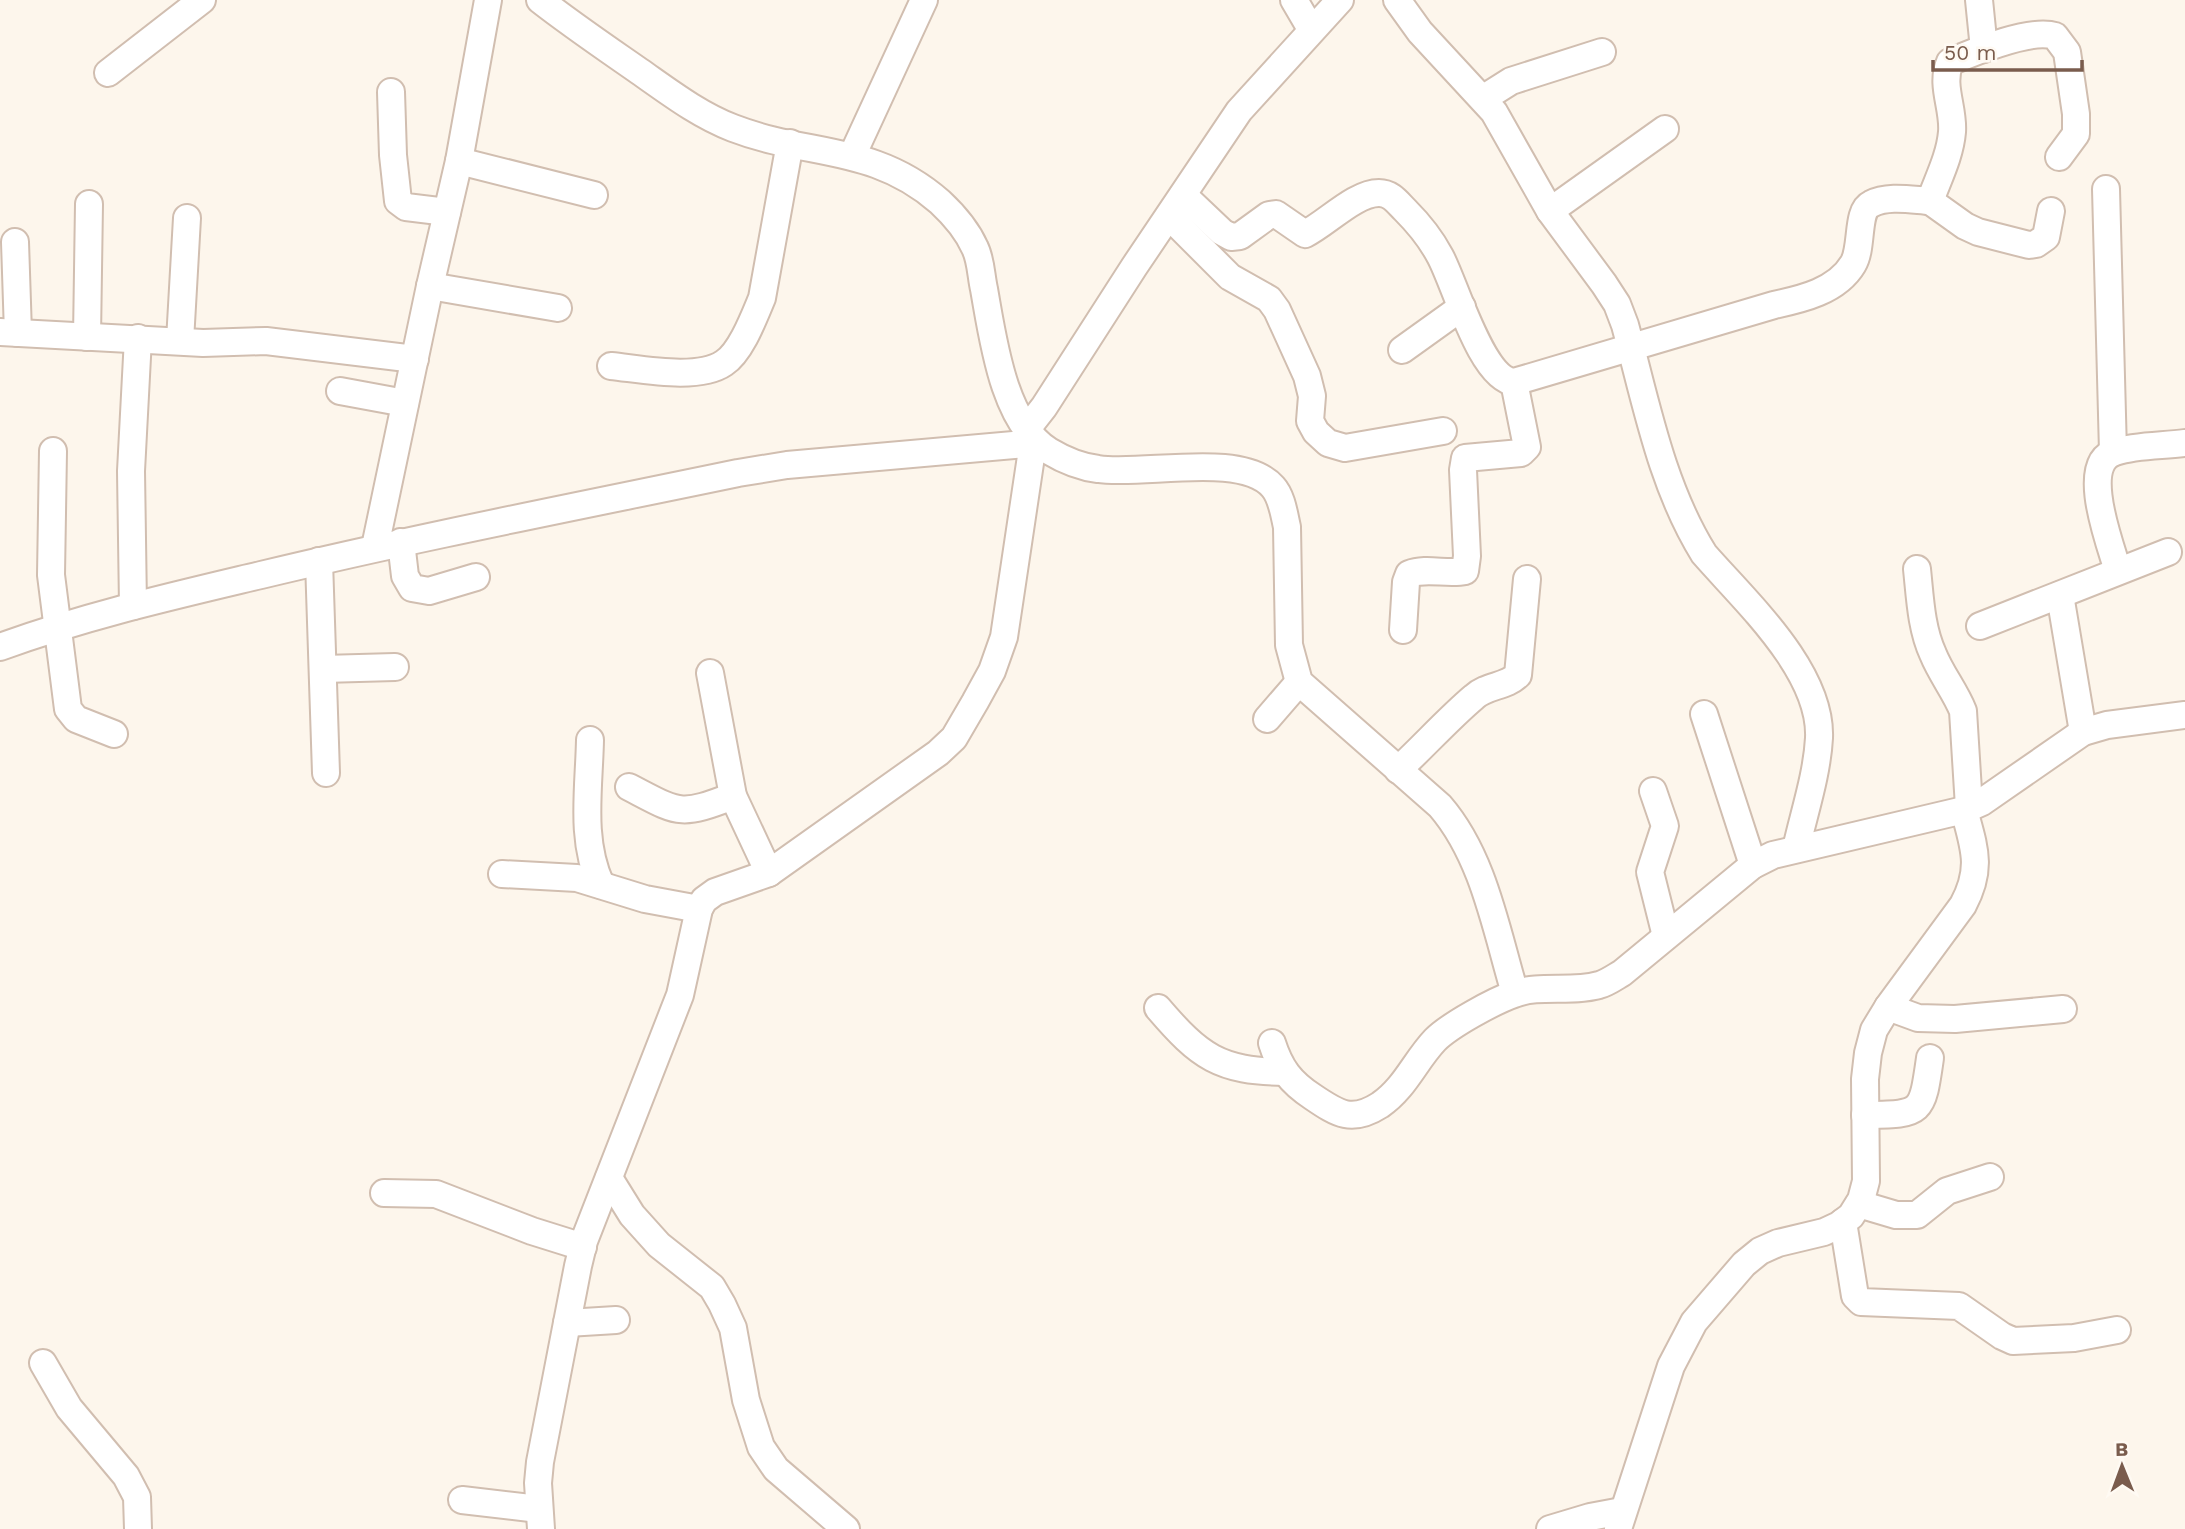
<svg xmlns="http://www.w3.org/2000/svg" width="2185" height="1529" viewBox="0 0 2185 1529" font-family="'Work Sans',sans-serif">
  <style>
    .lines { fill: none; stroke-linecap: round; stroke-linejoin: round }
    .minor-casing { stroke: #d1beb0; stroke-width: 30 }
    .minor { stroke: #fff; stroke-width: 26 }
  </style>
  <rect width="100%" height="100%" fill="#fdf6ec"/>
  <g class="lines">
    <g class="minor-casing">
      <g id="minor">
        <path d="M540 0C572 25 606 48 639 71 669 92 699 115 733 128 808 157 874 144 940 202 954 215 967 230 975 248 981 260 981 276 984 289 993 339 1003 422 1049 451 1064 460 1081 467 1098 469 1143 476 1242 451 1273 487 1282 497 1284 514 1287 527L1289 645 1299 682 1440 806C1484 857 1496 930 1515 993"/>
        <path d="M1294 0 1311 29"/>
        <path d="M1397 0 1420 32 1494 112 1550 211 1604 284 1617 304 1625 325C1646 402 1661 485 1704 554 1745 601 1822 671 1819 738 1817 775 1804 813 1796 849"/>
        <path d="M1979 0 1984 49"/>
        <path d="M108 73 202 0"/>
        <path d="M391 92 393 155 398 201 406 207 447 212"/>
        <path d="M1484 98 1511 81 1602 52"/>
        <path d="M852 156 924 0"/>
        <path d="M459 161 594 195"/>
        <path d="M2106 189 2113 452"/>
        <path d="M1183 195 1222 232 1231 237 1240 236 1269 215 1276 214 1305 234C1327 223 1355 193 1379 193 1391 193 1397 202 1405 210 1419 224 1431 239 1440 256 1455 283 1481 379 1514 382L1774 305C1802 299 1837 291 1853 264 1863 248 1856 211 1871 204 1888 195 1912 200 1930 201 1938 179 1950 156 1952 132 1954 108 1940 85 1950 62 1974 52 2030 28 2055 36L2067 52 2076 114V134L2059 157"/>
        <path d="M1930 201 1965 226 1978 232 2029 245 2036 244 2046 237 2051 211"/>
        <path d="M1550 211 1665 129"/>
        <path d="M1169 216 1230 277 1269 299 1277 310 1307 376 1312 396 1310 421 1316 432 1328 443 1345 448 1443 431"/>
        <path d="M15 242 18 333"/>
        <path d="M430 286 558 308"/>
        <path d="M0 332 203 343 266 341 415 359"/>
        <path d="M87 337 89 204"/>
        <path d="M180 341 187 218"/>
        <path d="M1402 350 1462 307"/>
        <path d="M611 366C641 369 698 381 724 363 741 352 754 317 762 298L790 143"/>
        <path d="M340 391 405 403"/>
        <path d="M1026 430 1044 407 1134 267 1239 111 1340 0"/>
        <path d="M53 451 51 575 68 709 76 719 114 734"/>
        <path d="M401 542 405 576 412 588 429 591 476 577"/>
        <path d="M375 547 430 286 459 161 488 0"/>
        <path d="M319 561 326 773"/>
        <path d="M1917 569C1920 597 1921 628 1933 654 1941 674 1955 691 1963 711L1969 807"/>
        <path d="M2118 571C2111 546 2078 463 2115 452 2136 445 2163 446 2185 443"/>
        <path d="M2060 595 2083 732"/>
        <path d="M133 606 131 471 138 338"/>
        <path d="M1980 626 2168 552"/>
        <path d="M1403 630 1406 582 1409 574C1427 567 1447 575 1465 571L1467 556 1463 470 1465 458 1521 453 1527 447 1514 382"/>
        <path d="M0 647C85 616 173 596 261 575 419 537 579 506 738 473L787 465 1037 443"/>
        <path d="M323 669 395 667"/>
        <path d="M710 673 733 796 769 873"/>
        <path d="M1704 714 1753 865"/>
        <path d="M1267 719 1299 682"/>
        <path d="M590 740C589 789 580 840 601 885"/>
        <path d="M1398 770C1424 746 1448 719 1474 697 1487 685 1506 687 1518 675L1527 579"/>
        <path d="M629 787C679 813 679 817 733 796"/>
        <path d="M1653 791 1665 826 1650 872 1666 936"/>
        <path d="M502 874 577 878 645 899 699 909"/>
        <path d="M1888 1007 1918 1018 1955 1019 2063 1009"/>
        <path d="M1158 1008C1200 1057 1219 1071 1285 1072"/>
        <path d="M1272 1043C1280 1068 1290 1082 1313 1097 1338 1114 1352 1123 1380 1105 1405 1088 1415 1061 1435 1040 1450 1025 1494 1001 1514 994 1540 984 1571 993 1599 985 1607 983 1615 977 1622 973L1753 865 1773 855 1964 810 1982 802 2083 732 2107 725 2185 715"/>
        <path d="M1865 1115C1922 1114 1922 1115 1930 1058"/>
        <path d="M609 1178 632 1215 659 1245 712 1287 722 1304 733 1328 746 1400 761 1447 776 1469 846 1529"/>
        <path d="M384 1193 436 1194 532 1231 583 1247"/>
        <path d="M1859 1204 1896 1215H1917L1947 1191 1990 1177"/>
        <path d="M1843 1222 1855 1296 1861 1302 1959 1306 2002 1336 2013 1341 2074 1338 2117 1330"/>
        <path d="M567 1323 616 1320"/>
        <path d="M43 1363 69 1408 126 1476 137 1497 138 1529"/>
        <path d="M462 1500 539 1509"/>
        <path d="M541 1529 538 1483 540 1462 578 1266 584 1241 680 995 699 909 704 900 715 892 769 873 938 753 954 738 975 702 992 671 1004 637 1033 443"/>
        <path d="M1550 1529 1590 1517 1622 1511"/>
        <path d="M1618 1529 1671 1366 1694 1322 1744 1264 1760 1251 1778 1243 1824 1232 1839 1225 1851 1216 1861 1200 1866 1181 1865 1079 1868 1053 1874 1030 1888 1007 1963 905C1983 868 1974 847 1964 810"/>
      </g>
    </g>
    <use href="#minor" class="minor"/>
  </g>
  <g transform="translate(2122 1466) rotate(359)" stroke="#fffaf3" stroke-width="5" paint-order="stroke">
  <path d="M0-5L12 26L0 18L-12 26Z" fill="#7a5c4d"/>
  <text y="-10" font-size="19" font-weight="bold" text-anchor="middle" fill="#7a5c4d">B</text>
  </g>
  <path d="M1933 60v10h149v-10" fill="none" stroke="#7a5c4d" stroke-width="3.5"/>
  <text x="1944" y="60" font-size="21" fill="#7a5c4d" stroke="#fffaf3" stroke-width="5" paint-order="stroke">50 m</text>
</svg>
